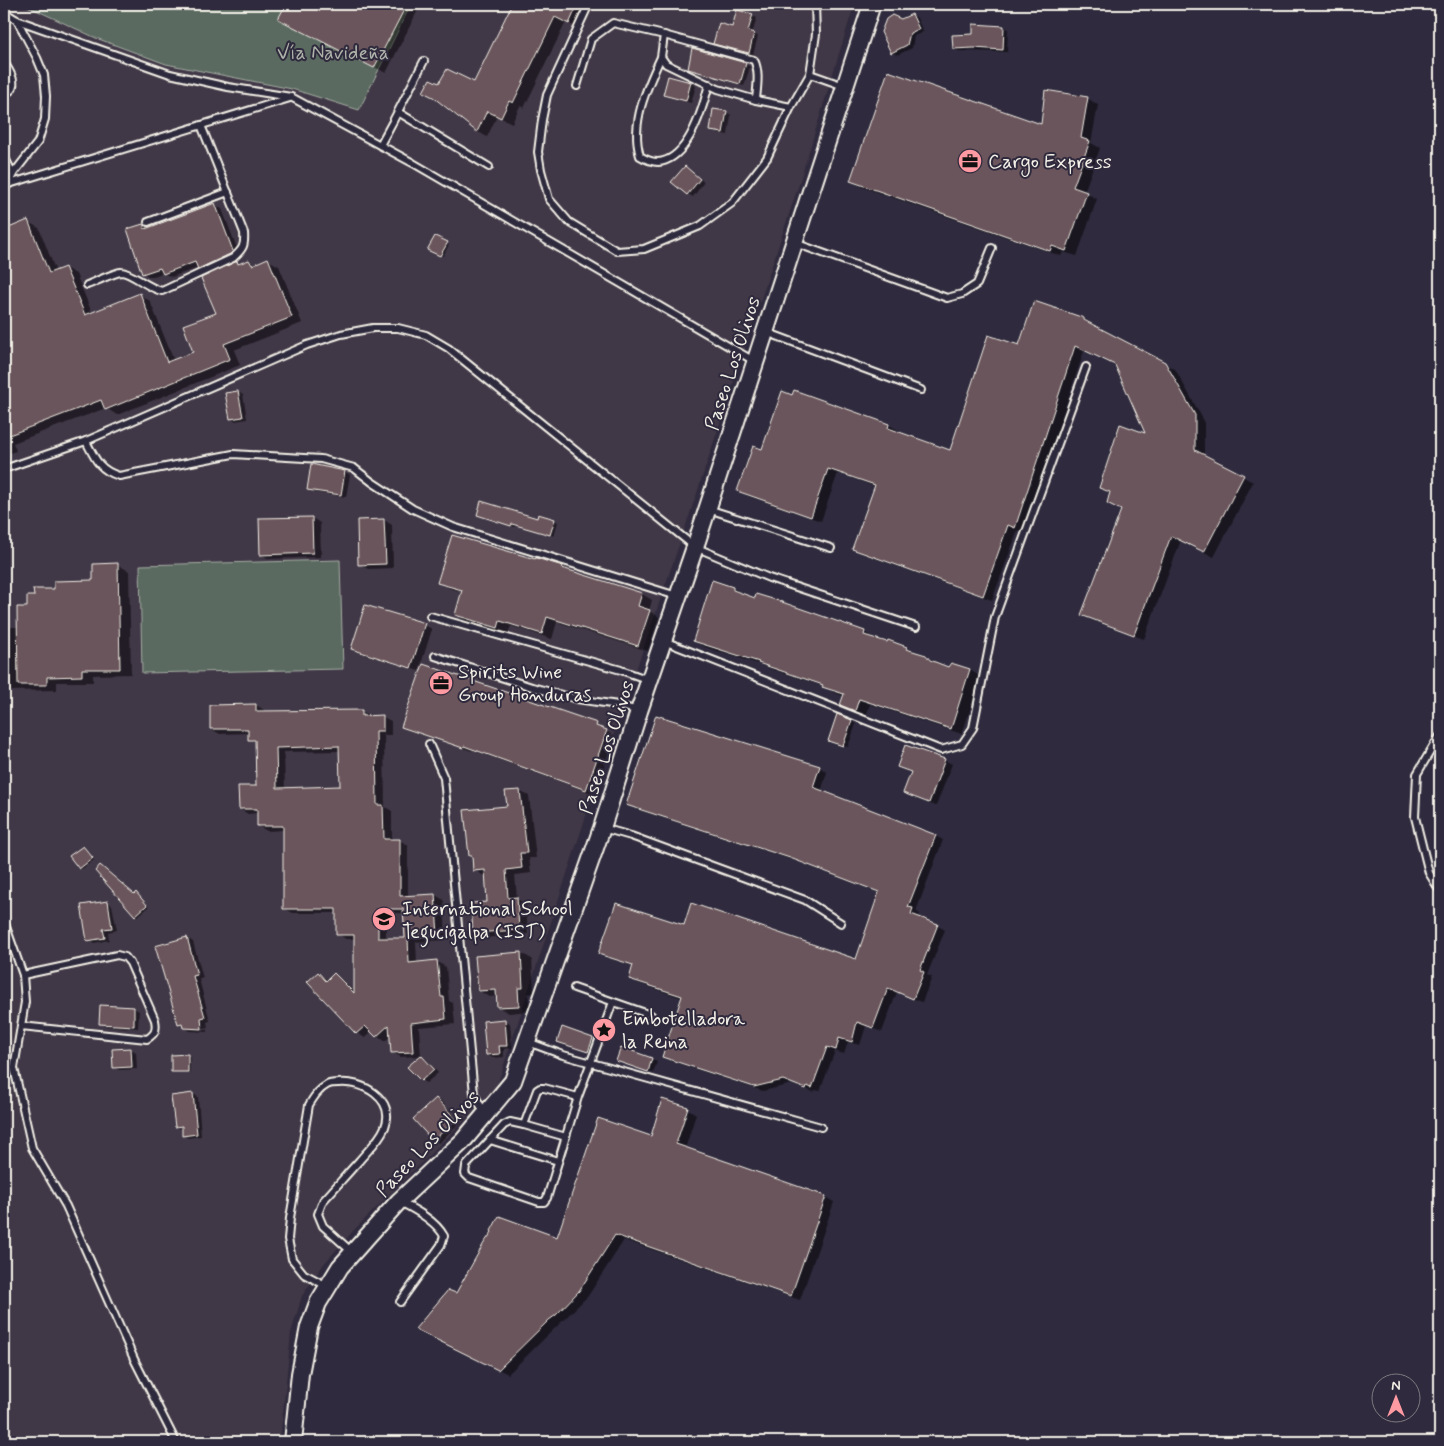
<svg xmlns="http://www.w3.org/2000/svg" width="1444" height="1446" viewBox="0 0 1444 1446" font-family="Mynerve,sans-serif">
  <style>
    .built { fill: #413746 }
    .green { fill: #5a6a61; stroke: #a7aea4 }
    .shadow { fill: #0007; fill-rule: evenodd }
    .building { fill: #6b555b; stroke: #f4f1e8; fill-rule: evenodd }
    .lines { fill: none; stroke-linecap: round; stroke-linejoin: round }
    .service-casing { stroke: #f4f1e8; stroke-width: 10 }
    .tertiary-casing { stroke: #f4f1e8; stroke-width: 20 }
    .service { stroke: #2f2a3d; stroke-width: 6 }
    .tertiary { stroke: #2f2a3d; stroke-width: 16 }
    .labels { text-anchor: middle; stroke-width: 4; stroke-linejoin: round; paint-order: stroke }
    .park-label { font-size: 20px; fill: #afb4ab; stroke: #2f2a3d }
    .poi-label { font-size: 20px; fill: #f4f1e8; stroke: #2f2a3d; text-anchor: start }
    .street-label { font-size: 20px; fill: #f4f1e8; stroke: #2f2a3d }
  </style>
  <rect width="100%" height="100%" fill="#2f2a3d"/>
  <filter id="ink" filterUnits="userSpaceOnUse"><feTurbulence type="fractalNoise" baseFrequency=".02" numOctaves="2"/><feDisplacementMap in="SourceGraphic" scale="10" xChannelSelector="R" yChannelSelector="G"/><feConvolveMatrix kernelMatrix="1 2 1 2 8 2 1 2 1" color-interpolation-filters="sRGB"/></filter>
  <g filter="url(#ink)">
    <path class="built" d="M4 4H853L852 12 799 184 696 496 593 795 496 1089 354 1230 323 1265 302 1296 291 1333 280 1442H4Z"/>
    <g class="green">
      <path d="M23 4H411L359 110 292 89 166 64 96 38Z"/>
      <path d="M340 560 343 669 142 673 140 565Z"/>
    </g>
    <g class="shadow">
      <path d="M287 4H421L386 73 280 19Z"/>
      <path d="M513 4H591L579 29 566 22 524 108 520 106 512 123 497 116 487 137 477 131 439 85 475 84Z"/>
      <path d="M738 11 757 18 752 34 758 36 753 55 719 45 733 28Z"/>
      <path d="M912 15 917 18 923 32 914 36 912 48 897 55 892 52 901 20Z"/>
      <path d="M974 25 1004 27 1008 29 1007 52 958 51 954 48 974 36Z"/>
      <path d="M745 64 750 67 744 86 693 71 689 68Z"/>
      <path d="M669 77 691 83 696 86 691 103 669 97 664 94Z"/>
      <path d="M1087 98 1098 105 1091 143 1100 148 1084 192 1097 199 1077 256 1063 252 1061 256 862 187 851 181 1042 126Z"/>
      <path d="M726 112 731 115 728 135 717 133 712 130Z"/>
      <path d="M690 171 704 182 693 197 688 194Z"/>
      <path d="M215 205 222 209 240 256 206 272 198 268 171 277 163 273 150 277 143 273V225L149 229Z"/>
      <path d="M28 222 39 228 56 272 65 268 76 274 92 313 140 295 150 301 174 361 195 353 217 313 237 263 240 265 249 261 256 265 268 260 279 266 302 323 234 350 240 365 117 415 106 408 13 443 16 451 4 455V231Z"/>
      <path d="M435 237 449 245 443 256 429 249Z"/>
      <path d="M1084 319 1093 324V326L1175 369 1204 421V456L1253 482 1214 557 1181 540 1144 639 1092 620 1083 615 1122 510 1111 494 1101 488 1147 435 1117 365 1084 351 1024 532 1018 530 992 600 863 554 854 548 876 487 838 473 821 521 748 496 738 491 762 451 795 391 889 425 898 430 897 433 951 452 1020 347Z"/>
      <path d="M238 392 243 395 247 419 236 421 231 418Z"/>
      <path d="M345 472 350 475 346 497 313 492 308 489Z"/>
      <path d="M482 516 554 520 558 522 554 536 516 525 515 527Z"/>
      <path d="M312 518 320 523 321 557 269 559 261 554Z"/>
      <path d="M384 520 392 525 393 568 368 569 360 564Z"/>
      <path d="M118 565 129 571 131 674 93 675V682H57V690L11 691V699H4V627H18L35 597 55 590 94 582Z"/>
      <path d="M562 567 569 571 642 594 652 600 649 611 659 617 648 651 557 622 552 639 511 626 508 633 466 621 456 615 463 592 449 588 439 582Z"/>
      <path d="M733 588 744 595 864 632 875 639 906 648 915 653 926 656 939 665 948 668 951 665 970 670 981 677 962 734 870 704 866 716 842 704 844 696 835 693 823 686 771 669 765 666 705 647 694 641Z"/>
      <path d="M424 625 432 629 419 671 360 653 352 649Z"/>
      <path d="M256 705 264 710V713L361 711 370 716 383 717 391 721V735H384L385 807 392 811V840H399L408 845V897L435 895 444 900 446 940 416 942 417 964 437 962 446 967 449 1001 453 1003 455 1024 419 1027 421 1057 426 1059 438 1073 426 1083 421 1080V1056L401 1057 392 1052 391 1036 385 1041 377 1036 372 1031 365 1038 357 1033 318 973 328 980 334 975 342 980 355 992V939H346L338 934V913H293L284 908V830L267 831 258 826V813L248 814 240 809 257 787V743L250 739V733L220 734 211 729ZM340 751 341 788 285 789 284 752ZM386 913H405L406 939H386Z"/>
      <path d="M851 721 856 724 848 747 835 743Z"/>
      <path d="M596 725 614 736 594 794 472 750V751L411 731 403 727Z"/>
      <path d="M944 760 952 764 936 806 912 797 904 793 912 773 899 767Z"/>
      <path d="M819 767 827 772 821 792 935 836 943 840 916 911 920 914 919 918 916 975 918 976 938 926 945 930 927 975 932 977 922 1002 897 992 882 1032 866 1026 860 1045 848 1042 844 1054 835 1051 820 1091 815 1090 814 1092 792 1084 763 1091 671 1061 663 1056 682 998 638 983 630 978 634 966 608 958 600 953 685 926 857 961 880 893 799 862 636 809 628 805Z"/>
      <path d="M519 791 529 796 536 858H529L531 873 515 875 517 899 526 904 528 934 484 938 474 932 488 903 487 876H484L475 870 473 857 471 855Z"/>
      <path d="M85 848 94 860 82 869 80 868Z"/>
      <path d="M135 895H138L149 907 138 916 136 915Z"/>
      <path d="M107 902 112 905 117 930 108 932 109 940 94 943 88 940Z"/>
      <path d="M187 938 193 942 203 978 199 979 210 1021 207 1022 208 1028 188 1027V1029L208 1030V1032L190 1031 184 1027 179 1023Z"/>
      <path d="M521 953 532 959 534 993 528 994 530 1011 509 1013 498 1007 497 996 490 997 479 991Z"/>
      <path d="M101 1007 134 1008 139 1011 138 1028 106 1026 101 1023Z"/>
      <path d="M504 1020 510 1023 512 1048 504 1049V1057L493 1058 487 1055Z"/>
      <path d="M562 1029 598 1042 594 1054 563 1044Z"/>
      <path d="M622 1048 657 1062 653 1073 622 1063Z"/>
      <path d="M131 1049 136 1052 137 1069 119 1070 114 1067Z"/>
      <path d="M187 1056 190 1057V1072H175L173 1071Z"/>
      <path d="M193 1094 198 1097 201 1136 188 1138 184 1135 183 1129H181L176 1126Z"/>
      <path d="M437 1099 442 1102 460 1122 439 1143 434 1140Z"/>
      <path d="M663 1101 688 1109 696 1114 685 1149 825 1197 834 1202 800 1300 624 1240 588 1296 508 1374 426 1333 456 1295 558 1238 651 1137Z"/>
    </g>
    <g class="building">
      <path d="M286 4H407L374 68 278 19Z"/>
      <path d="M512 4H578L569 24 555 17 513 103 509 101 501 118 487 111 477 132 433 97 423 92 430 79 439 83 447 69 474 82Z"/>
      <path d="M737 10 753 14 748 31 754 33 749 53 713 44 719 23 732 27Z"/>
      <path d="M912 14 919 29 910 33 907 45 891 53 881 32 886 19 892 15 901 19Z"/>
      <path d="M973 24 1004 26 1003 50 974 48 953 49 952 35 973 34Z"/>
      <path d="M692 48 746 63 740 84 688 69Z"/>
      <path d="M888 71 1041 124 1045 90 1088 97 1081 138 1090 141 1073 187 1087 192 1066 251 1052 246 1050 251 850 181Z"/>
      <path d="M668 76 691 82 686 101 663 95Z"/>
      <path d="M713 109 727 111 723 133 710 131Z"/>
      <path d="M685 166 700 179 687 195 671 182Z"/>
      <path d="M215 203 233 251 230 254 198 269 195 262 163 274 160 268 142 274 127 229 143 224 145 229Z"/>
      <path d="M28 220 49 273 65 267 85 315 140 293 167 362 193 352 183 325 216 313 201 278 237 261 238 264 249 260 252 265 268 258 292 317 224 344 230 359 105 410 101 400 4 437V230Z"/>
      <path d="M435 236 448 242 440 256 427 250Z"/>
      <path d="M1034 301 1084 318V320L1165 362 1195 415V450L1244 475 1204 552 1171 536 1134 635 1081 615 1121 510 1107 503 1110 492 1099 488 1120 424 1145 433 1115 365 1075 346 1015 528 1008 525 983 596 852 549 875 485 828 469 811 517 737 491 753 446 762 449 782 391 792 395 794 390 889 424 888 428 950 450 988 335 1019 345Z"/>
      <path d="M238 391 243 417 230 419 225 393Z"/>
      <path d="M311 464 345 471 341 495 307 490Z"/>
      <path d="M481 501 537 518 538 514 555 519 550 535 512 524 511 526 477 515Z"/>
      <path d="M312 517 313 553 260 555 259 518Z"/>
      <path d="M384 519 386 564 358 565 357 520Z"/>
      <path d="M452 535 535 559 536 558 563 566 562 568 642 593 638 606 650 610 638 646 547 617 542 634 500 621 498 628 455 615 462 590 437 583Z"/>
      <path d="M118 563 120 669H82V676L47 677V685H18L17 607H27V596H34L33 589H54V581L93 580V564Z"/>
      <path d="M712 580 733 587V590L755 598 756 594 779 601 865 631 864 635 887 642 888 640 907 647 906 649 926 655 930 660 948 667 951 663 970 669 951 729 859 699 855 711 840 705 844 694 822 687 823 685 758 663 759 662 693 641Z"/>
      <path d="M365 605 425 623 411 668 351 649Z"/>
      <path d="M423 664 597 723 596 726 607 730 586 790 464 746 463 748 401 727Z"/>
      <path d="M256 704V711L362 710V716L383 715V731H376L377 805H383L384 839H400V896L435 894 438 935 408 938 409 963 437 960 441 997H444L446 1019 411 1023 413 1052 391 1053 389 1025 376 1037 365 1026 356 1034 307 982 318 972 326 981 334 973 354 993V935H336V909H283V826H257V809H239L238 786H256L255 740H248V729H210V705ZM339 746 340 786 277 788 276 748ZM378 909H403L405 938H378Z"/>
      <path d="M837 714 852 720 843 746 828 741Z"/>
      <path d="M656 715 820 766 813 787 936 835 908 907 913 908 911 914 938 924 920 970 924 972 913 999 888 988 873 1028 857 1022 852 1042 839 1038 836 1050 827 1047 812 1088 807 1086 806 1089 783 1080 754 1087 662 1057 682 996 629 979 633 965 598 954 616 903 684 925 691 903 856 959 879 892 790 858 626 805Z"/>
      <path d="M905 745 945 759 929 803 903 793 911 772 897 767Z"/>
      <path d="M520 790 527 853H520L522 868 506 870 508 898 517 897 519 930 473 933 471 903 487 902 485 870 473 871 472 856H469L464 810 507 806 505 791Z"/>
      <path d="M83 846 93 858 79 869 69 856Z"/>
      <path d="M100 865 134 894 136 892 147 905 135 916 95 871Z"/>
      <path d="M108 901 112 928 103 929 105 938 87 941 81 905Z"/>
      <path d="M187 937 197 975 193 976 205 1017 201 1018 202 1029 183 1028 182 1023 178 1024 155 946Z"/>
      <path d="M521 952 523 988H518L519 1006 497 1007 496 990 478 991 475 956Z"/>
      <path d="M100 1005 134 1007V1026L99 1024Z"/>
      <path d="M505 1019 507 1046H499L500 1054 486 1055 483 1021Z"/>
      <path d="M562 1027 593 1038 588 1052 557 1042Z"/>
      <path d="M621 1047 652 1058 648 1072 616 1061Z"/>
      <path d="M131 1048 132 1067 113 1068 112 1049Z"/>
      <path d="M188 1054V1072H171V1055Z"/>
      <path d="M421 1055 434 1069 421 1081 407 1067Z"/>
      <path d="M193 1093 197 1134 182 1136V1126L175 1127 171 1096Z"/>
      <path d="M436 1098 456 1119 433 1141 413 1119Z"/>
      <path d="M662 1099 688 1107 676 1144 826 1196 791 1296 615 1235 579 1291 556 1315 549 1320 498 1370 415 1329 448 1290 456 1293 484 1243 492 1232 491 1231 499 1216 557 1237 598 1118 651 1136Z"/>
    </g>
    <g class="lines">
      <g class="service-casing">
        <g id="service">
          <path d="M589 4 547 95 542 120 538 152 541 170 549 199 569 222 617 251 644 249 700 226 732 203 767 158 791 107 810 74 816 34 815 4"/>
          <path d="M4 12 17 20 170 74 228 87 291 97 413 163 754 361"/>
          <path d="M664 35 754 60C760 72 757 87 756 100"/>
          <path d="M661 57C647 87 630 123 640 156 645 159 652 162 658 162 688 160 703 108 709 84"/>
          <path d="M4 62C8 69 18 82 11 90 9 92 6 93 4 95"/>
          <path d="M810 74 844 86"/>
          <path d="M577 86 591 39 613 23 664 35 661 57 666 64 718 89 756 100 791 107"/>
          <path d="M398 112 489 167"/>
          <path d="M380 145 392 123 424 61"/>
          <path d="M4 156 13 174"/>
          <path d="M9 184 290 98"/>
          <path d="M4 186 9 184 13 174 38 142 45 119 46 96 44 75 37 58 17 20"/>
          <path d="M148 222 228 192"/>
          <path d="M795 243 947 298 962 294 977 284 992 248"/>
          <path d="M87 285C95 282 113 273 121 272 131 272 149 289 162 291L233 258C243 249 245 246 244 233L201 125"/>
          <path d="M766 332 921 390"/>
          <path d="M86 441C95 459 99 470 119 476L233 454 321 459 354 468 372 482 413 509 453 527 677 596"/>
          <path d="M4 469 86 441 307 345 341 334 373 328H398L426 335 448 348 695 547 769 578 916 627"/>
          <path d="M708 509 831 548"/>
          <path d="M430 616 621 670 649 680"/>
          <path d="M664 641 941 750 962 744 973 728 995 617 1086 367"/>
          <path d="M435 656 532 687 577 699 618 705 638 711"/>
          <path d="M1440 736 1434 745 1417 774 1415 817 1429 873 1440 891"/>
          <path d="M429 744 444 778 474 1094 485 1114"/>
          <path d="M603 828 631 836 805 900 841 923"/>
          <path d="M4 921 23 975 25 1002 14 1068 32 1148 66 1206 134 1359 176 1442"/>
          <path d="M574 988 651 1015"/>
          <path d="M21 1026 147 1039C155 1034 157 1030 155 1020L130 963 125 957 117 955 23 975"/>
          <path d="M528 1042 563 1055 821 1127"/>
          <path d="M578 1097 544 1088H540L537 1090 524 1125 510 1122 504 1125 466 1166 465 1174 469 1178 539 1202H544L547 1198 578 1097 613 1002"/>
          <path d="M524 1125 566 1137"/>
          <path d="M490 1140 558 1161"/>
          <path d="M327 1286 304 1274 292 1259 288 1239 290 1218 309 1105C314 1097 318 1090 327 1085 330 1083 334 1083 338 1083 362 1080 396 1099 385 1127 379 1141 368 1150 359 1161 347 1174 335 1188 323 1201L318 1214 323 1226 352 1252"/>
          <path d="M400 1302 441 1245 444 1236C436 1221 416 1210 400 1202"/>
        </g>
      </g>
      <g class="tertiary-casing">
        <path id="tertiary" d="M293 1442 300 1374 309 1327 318 1303 340 1267 399 1201 463 1141 513 1081 602 828 639 711 695 547 872 4"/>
      </g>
      <use href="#service" class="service"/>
      <use href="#tertiary" class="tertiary"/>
    </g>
  </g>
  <defs>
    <g id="office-disc" transform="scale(1.25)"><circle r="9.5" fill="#ff9aa2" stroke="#2f2a3d"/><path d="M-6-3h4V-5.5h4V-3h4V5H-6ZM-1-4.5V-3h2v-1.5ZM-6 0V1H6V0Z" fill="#111"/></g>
    <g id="school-disc" transform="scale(1.25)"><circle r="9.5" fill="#ff9aa2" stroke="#2f2a3d"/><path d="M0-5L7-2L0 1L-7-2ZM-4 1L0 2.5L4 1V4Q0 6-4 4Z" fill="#111"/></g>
    <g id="sight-disc" transform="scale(1.25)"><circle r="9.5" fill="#ff9aa2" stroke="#2f2a3d"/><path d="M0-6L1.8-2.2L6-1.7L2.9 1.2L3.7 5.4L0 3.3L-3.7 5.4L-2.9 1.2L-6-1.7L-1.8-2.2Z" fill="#111"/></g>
  </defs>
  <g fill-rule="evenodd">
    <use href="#office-disc" x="970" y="161"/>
    <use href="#office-disc" x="441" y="683"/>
    <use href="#school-disc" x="384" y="919"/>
    <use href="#sight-disc" x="604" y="1030"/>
  </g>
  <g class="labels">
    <g class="park-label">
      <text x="333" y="59">Vía Navideña</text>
    </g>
    <g class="poi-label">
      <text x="988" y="168">Cargo Express</text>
      <text x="458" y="678">Spirits Wine<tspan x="458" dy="23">Group Honduras</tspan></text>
      <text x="402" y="915">International School<tspan x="402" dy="23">Tegucigalpa (IST)</tspan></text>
      <text x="622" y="1025">Embotelladora<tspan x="622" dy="23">la Reina</tspan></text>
    </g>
    <g class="street-label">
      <text transform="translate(732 363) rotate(-72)" y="7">Paseo Los Olivos</text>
      <text transform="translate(606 747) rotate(-72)" y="7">Paseo Los Olivos</text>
      <text transform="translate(427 1143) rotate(-46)" y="7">Paseo Los Olivos</text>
    </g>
  </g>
  <rect width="1444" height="1446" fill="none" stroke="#2f2a3d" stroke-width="20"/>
  <rect x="10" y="10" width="1424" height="1426" fill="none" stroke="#f4f1e8" stroke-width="2" filter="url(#ink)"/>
  <g transform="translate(1396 1398)"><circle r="24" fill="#2f2a3d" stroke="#7e7a81"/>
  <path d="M0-4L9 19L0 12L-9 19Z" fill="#ff9aa2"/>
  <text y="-8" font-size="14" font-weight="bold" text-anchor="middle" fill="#f4f1e8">N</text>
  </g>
</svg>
